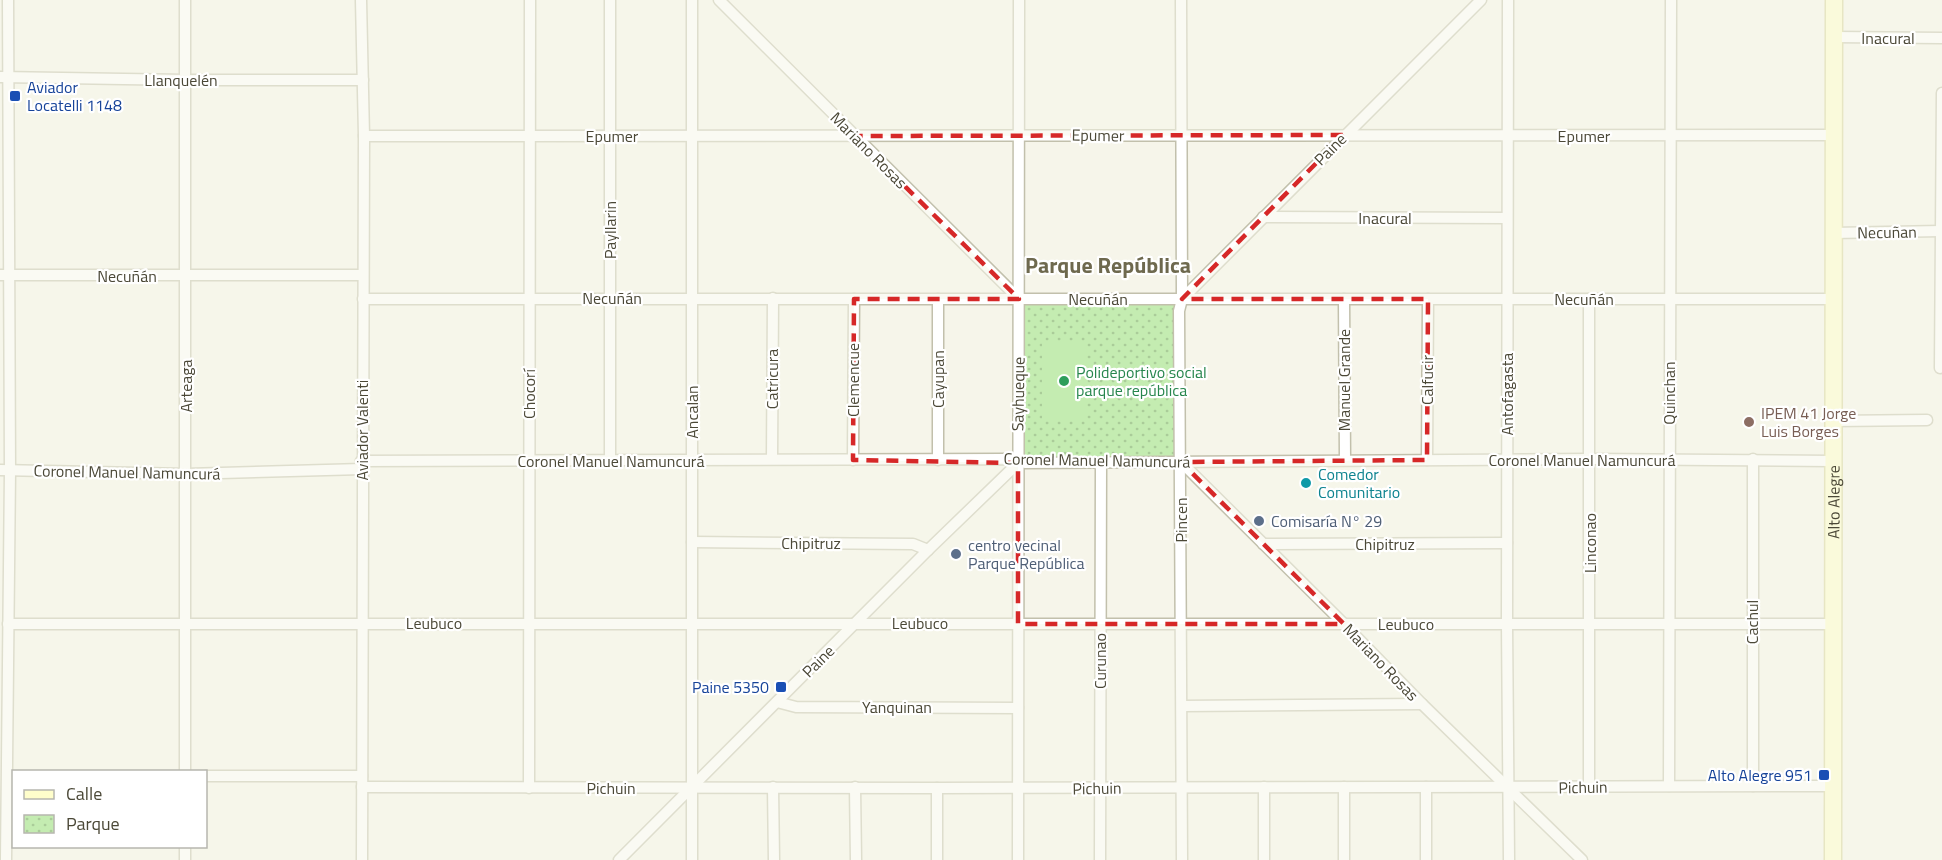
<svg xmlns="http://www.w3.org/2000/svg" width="1942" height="860" viewBox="0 0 1942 860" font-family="'Titillium Web',sans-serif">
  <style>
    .park { fill: url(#park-dots) }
    .pitch { fill: #c4ecb1 }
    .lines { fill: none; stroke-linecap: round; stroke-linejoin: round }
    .street-casing { stroke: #c2c0ac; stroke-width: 13 }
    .secondary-casing { stroke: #d5d396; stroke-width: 19 }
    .street { stroke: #fff; stroke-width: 10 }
    .secondary { stroke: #fffecb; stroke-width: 16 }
    .marked { fill: none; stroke: #d62828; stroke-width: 4.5; stroke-dasharray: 12 8; stroke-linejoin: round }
    .transit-dot { fill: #1a4fb4; stroke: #fff; stroke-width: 2 }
    .leisure-dot { fill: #2e9e5b; stroke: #fff; stroke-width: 2 }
    .education-dot { fill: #8d6e63; stroke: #fff; stroke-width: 2 }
    .culture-dot { fill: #0f9aa8; stroke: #fff; stroke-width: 2 }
    .service-dot { fill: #5c6f8a; stroke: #fff; stroke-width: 2 }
    .labels { text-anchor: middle; stroke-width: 4.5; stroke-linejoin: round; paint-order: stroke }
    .street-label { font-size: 16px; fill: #4b4837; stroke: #fff }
    .transit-label { font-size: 16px; fill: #164399; stroke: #fff; text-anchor: end }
    .leisure-label { font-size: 16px; fill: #27864d; stroke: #fff; text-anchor: start }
    .education-label { font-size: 16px; fill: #785e54; stroke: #fff; text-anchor: start }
    .culture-label { font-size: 16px; fill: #0d838f; stroke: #fff; text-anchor: start }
    .service-label { font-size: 16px; fill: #4e5e75; stroke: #fff; text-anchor: start }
    .district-label { font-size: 22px; font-weight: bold; fill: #6e694e; stroke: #fff }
  </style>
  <defs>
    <pattern id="park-dots" width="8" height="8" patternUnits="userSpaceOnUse" patternTransform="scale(1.5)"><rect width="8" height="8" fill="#c4ecb1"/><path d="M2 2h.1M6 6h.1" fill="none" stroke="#ac9" stroke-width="1.8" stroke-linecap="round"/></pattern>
  </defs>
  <rect width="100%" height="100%" fill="#f6f5ea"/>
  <path class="park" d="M1019 299H1182L1181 462 1018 463Z"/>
  <path class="pitch" d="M1042 343H1086L1087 419H1042Z"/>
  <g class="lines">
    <g class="street-casing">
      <g id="street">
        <path d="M185 0V772"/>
        <path d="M361 0 364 136 362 860"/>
        <path d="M719 0 1019 299"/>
        <path d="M1181 0 1182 299 1179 311 1182 860"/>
        <path d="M1508 0 1507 624 1509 860"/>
        <path d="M1834 37 1942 38"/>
        <path d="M0 77 186 80H363"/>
        <path d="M364 136 1832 135"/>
        <path d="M1263 217 1507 218"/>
        <path d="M1833 233 1941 231"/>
        <path d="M0 275H363"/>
        <path d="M363 299H1833"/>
        <path d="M938 299V460"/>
        <path d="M1182 299 1481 0"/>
        <path d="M1344 299 1345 460"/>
        <path d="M1940 368 1942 93"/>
        <path d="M1832 421 1927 420"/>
        <path d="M772 459 773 298"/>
        <path d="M1753 459V786"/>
        <path d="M610 460V0"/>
        <path d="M853 460 854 299"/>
        <path d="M1427 460 1428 299"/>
        <path d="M361 461 1005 459 1026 463 1590 459 1832 461"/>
        <path d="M1181 462 1344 624 1422 704 1582 860"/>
        <path d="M0 470 186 474 362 469"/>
        <path d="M692 542 913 544 928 550"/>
        <path d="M1263 544 1507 543"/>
        <path d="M8 624H1833"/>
        <path d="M777 702 796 707 1018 708"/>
        <path d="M1182 706 1422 704"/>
        <path d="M206 776H362"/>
        <path d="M1669 786 1671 0"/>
        <path d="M362 787 937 788 1832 786"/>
        <path d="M773 787 774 860"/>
        <path d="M855 787 856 860"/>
        <path d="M1344 787V860"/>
        <path d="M1589 787V299"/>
        <path d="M529 788 530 0"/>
        <path d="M6 860 10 471 8 0"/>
        <path d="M185 860V846"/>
        <path d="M619 860 928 550 1018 463"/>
        <path d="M692 860V0"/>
        <path d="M937 860V788"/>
        <path d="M1018 860 1019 0"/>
        <path d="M1100 860 1101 463"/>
        <path d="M1264 860V787"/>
        <path d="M1426 860V787"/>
      </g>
    </g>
    <g class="secondary-casing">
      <g id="secondary">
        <path id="s1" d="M1833 860 1834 0"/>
      </g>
    </g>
    <use href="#street" class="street"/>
    <use href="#secondary" class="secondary"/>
  </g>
  <path d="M0 0H1942V860H0ZM1344 135 1182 299H1428L1427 460 1181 462 1344 624H1018V463L853 460 854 299H1019L854 136Z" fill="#f6f5ea" fill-opacity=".55" fill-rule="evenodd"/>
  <path class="marked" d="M1344 135 1182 299H1428L1427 460 1181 462 1344 624H1018V463L853 460 854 299H1019L854 136Z"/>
  <g class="transit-dot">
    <rect x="9" y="90" width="12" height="12" rx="3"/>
    <rect x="775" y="681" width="12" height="12" rx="3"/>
    <rect x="1818" y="769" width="12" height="12" rx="3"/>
  </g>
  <circle class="leisure-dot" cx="1064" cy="381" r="6"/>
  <circle class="education-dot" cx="1749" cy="422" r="6"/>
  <circle class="culture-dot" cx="1306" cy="483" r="6"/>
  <g class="service-dot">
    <circle cx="1259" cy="521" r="6"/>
    <circle cx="956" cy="554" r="6"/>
  </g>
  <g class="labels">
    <g class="street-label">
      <text x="1888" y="44">Inacural</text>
      <text x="181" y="86">Llanquelén</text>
      <text transform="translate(1098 135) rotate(1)" y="6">Epumer</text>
      <text x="612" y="142">Epumer</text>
      <text x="1584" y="142">Epumer</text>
      <text transform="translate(1330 149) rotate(-45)" y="6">Paine</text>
      <text transform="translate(869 150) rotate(45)" y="6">Mariano Rosas</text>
      <text x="1385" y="224">Inacural</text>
      <text transform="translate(610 230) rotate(-90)" y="6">Payllarin</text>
      <text transform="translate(1887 232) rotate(-1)" y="6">Necuñan</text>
      <text x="127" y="282">Necuñán</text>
      <text x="612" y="304">Necuñán</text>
      <text x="1098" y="305">Necuñán</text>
      <text x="1584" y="305">Necuñán</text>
      <text transform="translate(772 379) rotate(-90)" y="6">Catricura</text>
      <text transform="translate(938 379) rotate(-90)" y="6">Cayupan</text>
      <text transform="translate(853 380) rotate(-90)" y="6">Clemencue</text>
      <text transform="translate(1344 380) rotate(-90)" y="6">Manuel Grande</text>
      <text transform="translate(1427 380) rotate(-90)" y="6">Calfucir</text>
      <text transform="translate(186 386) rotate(-90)" y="6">Arteaga</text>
      <text transform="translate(1669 393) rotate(-90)" y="6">Quinchan</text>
      <text transform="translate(529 394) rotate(-90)" y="6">Chocorí</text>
      <text transform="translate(1018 394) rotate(-89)" y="6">Sayhueque</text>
      <text transform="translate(1507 394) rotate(-90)" y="6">Antofagasta</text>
      <text transform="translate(692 412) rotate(-90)" y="6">Ancalan</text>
      <text transform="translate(362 430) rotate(-90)" y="6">Aviador Valenti</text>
      <text transform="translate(1097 460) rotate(1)" y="6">Coronel Manuel Namuncurá</text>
      <text x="1582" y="466">Coronel Manuel Namuncurá</text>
      <text x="611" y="467">Coronel Manuel Namuncurá</text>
      <text transform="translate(127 472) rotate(1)" y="6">Coronel Manuel Namuncurá</text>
      <text dy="6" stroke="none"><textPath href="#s1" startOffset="358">Alto Alegre</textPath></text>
      <text transform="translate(1181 520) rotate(-90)" y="6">Pincen</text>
      <text x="811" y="549">Chipitruz</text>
      <text transform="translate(1590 543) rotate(-90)" y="6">Linconao</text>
      <text x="1385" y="550">Chipitruz</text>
      <text transform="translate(1752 622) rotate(-90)" y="6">Cachul</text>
      <text x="434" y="629">Leubuco</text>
      <text x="920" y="629">Leubuco</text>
      <text x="1406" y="630">Leubuco</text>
      <text transform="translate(818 661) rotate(-45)" y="6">Paine</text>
      <text transform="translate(1100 661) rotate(-90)" y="6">Curunao</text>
      <text transform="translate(1381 662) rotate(46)" y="6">Mariano Rosas</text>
      <text x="897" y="713">Yanquinan</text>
      <text transform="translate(1583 787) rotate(-1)" y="6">Pichuin</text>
      <text x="611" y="794">Pichuin</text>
      <text transform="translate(1097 788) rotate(-1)" y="6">Pichuin</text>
    </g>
    <g class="transit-label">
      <text x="27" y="93" text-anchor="start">Aviador<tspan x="27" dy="18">Locatelli 1148</tspan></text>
      <text x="769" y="693">Paine 5350</text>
      <text x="1812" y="781">Alto Alegre 951</text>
    </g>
    <g class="leisure-label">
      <text x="1076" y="378">Polideportivo social<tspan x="1076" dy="18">parque república</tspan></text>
    </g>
    <g class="education-label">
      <text x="1761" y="419">IPEM 41 Jorge<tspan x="1761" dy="18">Luis Borges</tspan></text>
    </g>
    <g class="culture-label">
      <text x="1318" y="480">Comedor<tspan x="1318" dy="18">Comunitario</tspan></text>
    </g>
    <g class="service-label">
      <text x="1271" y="527">Comisaría N° 29</text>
      <text x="968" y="551">centro vecinal<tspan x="968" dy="18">Parque República</tspan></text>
    </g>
    <g class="district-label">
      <text x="1108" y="273">Parque República</text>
    </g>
  </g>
  <rect x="12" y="770" width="195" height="78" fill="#ffffff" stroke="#b7b6af" stroke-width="1.5"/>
  <rect x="24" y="790" width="30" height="9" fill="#fffecb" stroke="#b7b6af" stroke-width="1.5"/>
  <text x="66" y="800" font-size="18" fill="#4b4837">Calle</text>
  <rect x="24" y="815" width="30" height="18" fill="url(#park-dots)" stroke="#b7b6af" stroke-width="1.5"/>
  <text x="66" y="830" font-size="18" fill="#4b4837">Parque</text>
</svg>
